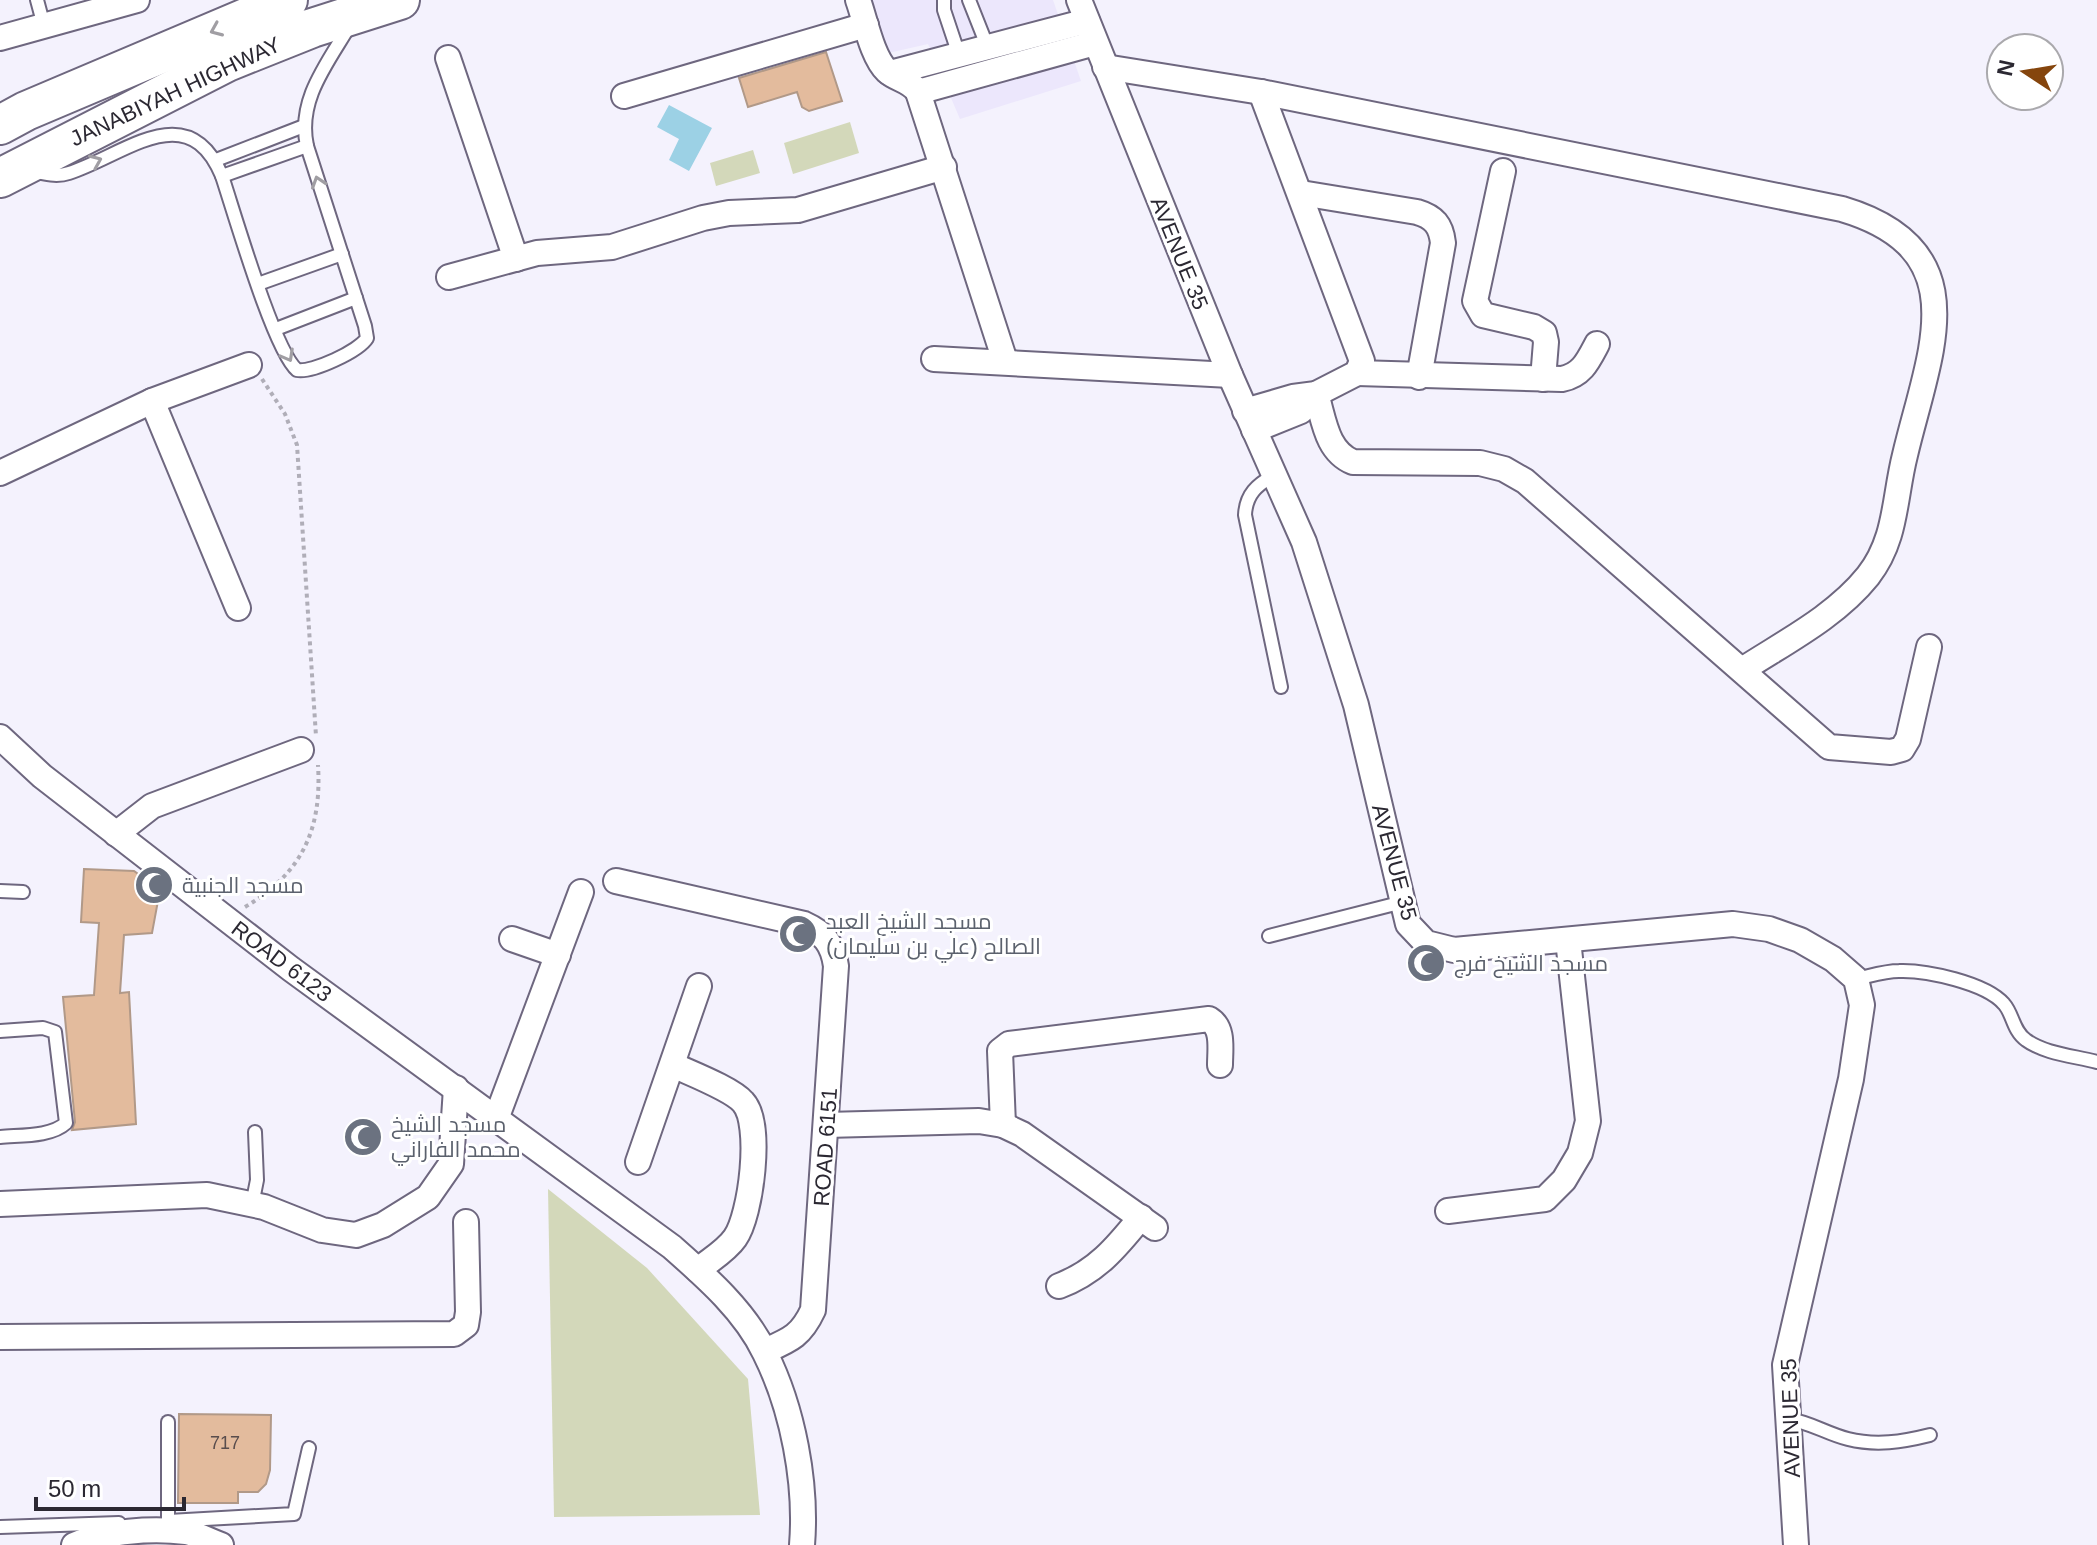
<svg xmlns="http://www.w3.org/2000/svg" width="2097" height="1545" viewBox="0 0 2097 1545" font-family="Arial,Cairo,sans-serif">
  <style>
    .built { fill: #ece7fc }
    .green { fill: #d3d8ba }
    .water { fill: #9cd1e5 }
    .building { fill: #e3bb9d; stroke: #b19988; stroke-width: 2 }
    .lines { fill: none; stroke-linecap: round; stroke-linejoin: round }
    .lane-casing { stroke: #6e677f; stroke-width: 16 }
    .street-casing { stroke: #6e677f; stroke-width: 28 }
    .primary-casing { stroke: #6e677f; stroke-width: 42 }
    .path { stroke: #b0aeb8; stroke-width: 4; stroke-dasharray: 4 4; stroke-linecap: butt }
    .lane { stroke: #fff; stroke-width: 12 }
    .street { stroke: #fff; stroke-width: 24 }
    .primary { stroke: #fff; stroke-width: 38 }
    .oneway { stroke: #a09ea3 }
    .labels { text-anchor: middle; stroke-width: 6; stroke-linejoin: round; paint-order: stroke }
    .number-label { font-size: 18px; fill: #594d4d }
    .street-label { font-size: 22px; fill: #2b2832; stroke: #fff }
    .worship-label { font-size: 22px; fill: #5b616d; stroke: #fff; text-anchor: start }
  </style>
  <rect width="100%" height="100%" fill="#f4f2fd"/>
  <path class="built" d="M867 0H1053L1081 81 960 119 928 44 884 54Z"/>
  <g class="green">
    <path d="M850 122 859 153 793 174 784 143Z"/>
    <path d="M753 150 760 173 716 186 710 163Z"/>
    <path d="M548 1189 647 1268 748 1379 760 1515 554 1517Z"/>
  </g>
  <path class="water" d="M669 105 712 128 689 171 669 160 679 139 657 127Z"/>
  <g class="building">
    <path d="M826 52 842 101 809 111 802 107 797 92 748 107 739 78Z"/>
    <path d="M84 869 134 871 160 890 152 933 124 935 120 993 129 992 136 1124 72 1130 75 1122 63 997 94 995 99 923 81 922Z"/>
    <path d="M179 1414 271 1415 270 1470 266 1484 258 1492H238V1503H178Z"/>
  </g>
  <g class="lines">
    <g class="lane-casing">
      <g id="lane">
        <path d="M37 0 44 26"/>
        <path d="M944 0V10L959 55"/>
        <path d="M969 0 988 48"/>
        <path d="M216 160 304 126"/>
        <path d="M33 171C45 174 57 177 69 173 125 155 188 95 222 176 234 212 274 351 297 370 312 373 359 351 367 338L365 326 307 146C297 100 327 64 350 25"/>
        <path d="M222 176 307 146"/>
        <path d="M258 284 342 254"/>
        <path d="M276 329 356 298"/>
        <path d="M1274 475C1257 485 1246 494 1245 515L1281 687"/>
        <path d="M0 891 23 892"/>
        <path d="M1269 936 1403 902"/>
        <path d="M1856 979C1870 976 1885 971 1899 971 1926 970 1986 983 2004 1004 2013 1014 2013 1031 2026 1040 2045 1054 2075 1056 2097 1062"/>
        <path d="M0 1031 43 1028 55 1032 66 1123C51 1137 20 1135 0 1137"/>
        <path d="M252 1205 257 1180 255 1132"/>
        <path d="M1788 1419C1810 1422 1827 1434 1848 1439 1876 1446 1902 1442 1930 1435"/>
        <path d="M168 1521V1422"/>
        <path d="M169 1521 294 1514 309 1448"/>
        <path d="M0 1527 119 1523"/>
      </g>
    </g>
    <g class="street-casing">
      <g id="street">
        <path d="M858 0C865 19 872 57 887 71 897 80 910 80 918 92L1005 361"/>
        <path d="M1079 0 1230 375 1304 542 1356 705 1408 924 1426 943 1454 950 1733 924 1769 929 1800 940 1833 959 1856 979 1862 1005 1851 1079 1785 1365 1796 1545"/>
        <path d="M0 38 137 0"/>
        <path d="M448 58 516 259"/>
        <path d="M1105 67 1261 92 1842 209C1980 250 1929 353 1905 455 1894 498 1897 539 1868 576 1835 617 1785 642 1742 670"/>
        <path d="M890 73 1087 21"/>
        <path d="M918 92 1095 43"/>
        <path d="M624 96 866 25"/>
        <path d="M1503 171 1475 301 1483 315 1534 327 1544 333 1546 342 1543 379"/>
        <path d="M1301 193 1417 212C1434 217 1441 225 1443 243L1419 377"/>
        <path d="M449 277 537 253 612 247 703 218 729 213 798 210 944 167"/>
        <path d="M934 359 1230 375"/>
        <path d="M1357 373 1562 379C1582 375 1588 361 1597 344"/>
        <path d="M1316 394C1324 419 1326 451 1353 462L1480 463 1504 469 1525 481 1829 747 1891 752 1902 749 1908 739 1929 647"/>
        <path d="M152 401 238 608"/>
        <path d="M1245 411 1293 397 1316 394 1357 373 1362 361 1261 92"/>
        <path d="M1254 430 1301 411 1316 394"/>
        <path d="M0 473 152 401 249 365"/>
        <path d="M0 737 42 776 291 969 672 1247C706 1277 745 1311 765 1353 793 1409 807 1483 802 1545"/>
        <path d="M116 834 152 806 301 750"/>
        <path d="M616 881 804 924C824 933 833 944 836 966L813 1310C801 1336 790 1340 765 1351"/>
        <path d="M512 939 558 955"/>
        <path d="M673 1065C690 1073 732 1089 743 1102 763 1123 751 1216 735 1238 726 1251 710 1260 698 1270"/>
        <path d="M496 1119 581 892"/>
        <path d="M826 1125 979 1121 1003 1125 1022 1134 1155 1228"/>
        <path d="M1003 1125 1000 1051 1009 1044 1209 1019C1224 1028 1220 1049 1220 1065"/>
        <path d="M638 1162 699 986"/>
        <path d="M0 1204 207 1195 264 1207 322 1230 356 1235 383 1225 428 1197 451 1164 456 1088"/>
        <path d="M1448 1211 1545 1199 1564 1180 1580 1153 1588 1121 1568 940"/>
        <path d="M1059 1286C1096 1272 1116 1248 1141 1217"/>
        <path d="M0 1337 454 1334 466 1325 468 1312 466 1222"/>
        <path d="M74 1545C106 1531 151 1528 186 1532 197 1534 210 1541 221 1545"/>
      </g>
    </g>
    <g class="primary-casing">
      <g id="primary">
        <path d="M0 125 26 111 288 0"/>
        <path d="M0 178 227 62 312 28 400 0"/>
      </g>
    </g>
    <g class="path">
      <path d="M262 379 285 414 297 445 316 736"/>
      <path d="M245 907C302 873 322 830 318 765"/>
    </g>
    <use href="#lane" class="lane"/>
    <use href="#street" class="street"/>
    <use href="#primary" class="primary"/>
  </g>
  <defs><path id="oneway-chevron" d="M-2-3.5L2.5 0L-2 3.5" fill="none" stroke-width="1.6" stroke-linecap="round" stroke-linejoin="round" transform="scale(2)"/></defs>
  <g class="oneway">
    <use href="#oneway-chevron" transform="translate(216 30) rotate(157)"/>
    <use href="#oneway-chevron" transform="translate(96 161) rotate(-23)"/>
    <use href="#oneway-chevron" transform="translate(318 182) rotate(-108)"/>
    <use href="#oneway-chevron" transform="translate(288 356) rotate(61)"/>
  </g>
  <defs>
    <g id="mosque-disc" transform="scale(2)"><circle r="9.5" fill="#6b7280" stroke="#fff"/><path d="M3.5-4.9A6 6 0 1 0 3.5 4.9A5 5 0 1 1 3.5-4.9Z" fill="#fff"/></g>
  </defs>
  <g fill-rule="evenodd">
    <use href="#mosque-disc" x="154" y="885"/>
    <use href="#mosque-disc" x="798" y="934"/>
    <use href="#mosque-disc" x="1426" y="963"/>
    <use href="#mosque-disc" x="363" y="1137"/>
  </g>
  <g class="labels">
    <g class="number-label">
      <text x="225" y="1449">717</text>
    </g>
    <g class="street-label">
      <text transform="translate(175 91) rotate(-25)" y="8">JANABIYAH HIGHWAY</text>
      <text transform="translate(1180 253) rotate(68)" y="8">AVENUE 35</text>
      <text transform="translate(1395 862) rotate(75)" y="8">AVENUE 35</text>
      <text transform="translate(282 961) rotate(37)" y="8">ROAD 6123</text>
      <text transform="translate(825 1147) rotate(-86)" y="8">ROAD 6151</text>
      <text transform="translate(1790 1418) rotate(-92)" y="8">AVENUE 35</text>
    </g>
    <g class="worship-label">
      <text x="182" y="893">مسجد الجنبية</text>
      <text x="826" y="929">مسجد الشيخ العبد<tspan x="826" dy="25">الصالح (علي بن سليمان)</tspan></text>
      <text x="1454" y="971">مسجد الشيخ فرج</text>
      <text x="391" y="1132">مسجد الشيخ<tspan x="391" dy="25">محمد الفاراني</tspan></text>
    </g>
  </g>
  <g transform="translate(2025 72) rotate(282)"><circle r="38" fill="#ffffff" stroke="#aaa9ad" stroke-width="2"/>
  <path d="M0-6L14 30L0 20L-14 30Z" fill="#85450d"/>
  <text y="-12" font-size="22" font-weight="bold" text-anchor="middle" fill="#2b2832">N</text>
  </g>
  <path d="M36 1497v12h148v-12" fill="none" stroke="#2b2832" stroke-width="4"/>
  <text x="48" y="1497" font-size="24" fill="#2b2832" stroke="#ffffff" stroke-width="6" paint-order="stroke">50 m</text>
</svg>
